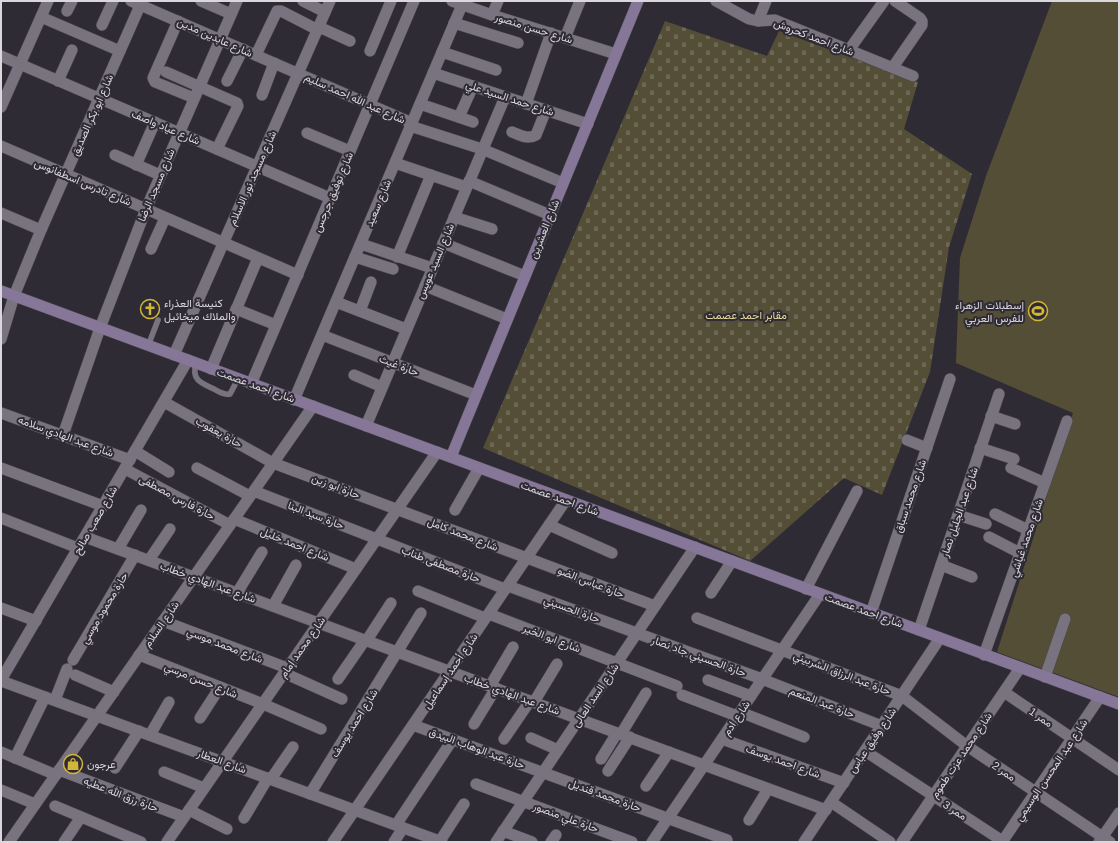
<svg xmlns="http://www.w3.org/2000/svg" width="1120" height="843" viewBox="0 0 1120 843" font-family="Helvetica,Vazirmatn,sans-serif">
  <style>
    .cemetery { fill: url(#cemetery-stones) }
    .pitch { fill: #544e37 }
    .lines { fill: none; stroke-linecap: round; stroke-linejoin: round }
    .service-casing { stroke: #4a464e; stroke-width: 6 }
    .minor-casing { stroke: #4a464e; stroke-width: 12 }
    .tertiary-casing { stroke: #4a464e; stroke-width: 12 }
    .secondary-casing { stroke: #4a464e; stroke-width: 12 }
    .service { stroke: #78737f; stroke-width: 5.5 }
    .minor { stroke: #78737f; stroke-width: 11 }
    .tertiary { stroke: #78737f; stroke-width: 11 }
    .secondary { stroke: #867798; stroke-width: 11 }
    .labels { text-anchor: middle; stroke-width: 4; stroke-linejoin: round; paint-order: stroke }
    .street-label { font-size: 11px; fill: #dad7de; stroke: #2f2b34 }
    .poi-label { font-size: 11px; fill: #dad7de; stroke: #2f2b34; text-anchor: start }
    .park-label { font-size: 11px; fill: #e7d99d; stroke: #2f2b34 }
  </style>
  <defs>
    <pattern id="cemetery-stones" width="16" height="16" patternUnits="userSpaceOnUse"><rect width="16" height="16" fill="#544e37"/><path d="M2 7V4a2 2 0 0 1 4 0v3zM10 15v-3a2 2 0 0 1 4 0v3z" fill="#6c6754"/></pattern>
  </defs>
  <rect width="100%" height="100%" fill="#2f2b34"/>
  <path class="cemetery" d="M665 21 767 56 779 31 918 82 904 129 972 174 949 247 930 372 882 495 844 478 750 561 483 448Z"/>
  <path class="pitch" d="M1052 1H1119V697L997 652 1073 413 956 363 960 258 986 176Z"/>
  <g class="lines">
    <g class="service-casing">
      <g id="service">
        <path d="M148 346 158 320"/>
        <path d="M196 363C191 380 201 383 214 389 219 392 224 395 230 394L238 379"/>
      </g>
    </g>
    <g class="minor-casing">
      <g id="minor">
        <path d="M131 1 412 123"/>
        <path d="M201 1 231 14"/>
        <path d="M303 1 325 12"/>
        <path d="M452 1 492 15 616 54"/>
        <path d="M716 1 749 19 758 21 775 20 913 76"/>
        <path d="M67 11 72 1"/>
        <path d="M492 15 498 1"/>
        <path d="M41 17 120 51"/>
        <path d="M178 21 153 78 155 82 194 98"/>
        <path d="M758 21 766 1"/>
        <path d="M454 23 518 43"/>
        <path d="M102 25 113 1"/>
        <path d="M319 27 350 41"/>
        <path d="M565 38 580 1"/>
        <path d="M849 50 884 1"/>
        <path d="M370 51 391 1"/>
        <path d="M442 52 496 70"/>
        <path d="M256 55 277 11H281L318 30"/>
        <path d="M1 56 330 198"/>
        <path d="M893 67 922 25V21L920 18 895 1"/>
        <path d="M166 72 237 103 238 106 217 149"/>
        <path d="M433 73 588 124"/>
        <path d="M58 81 72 50"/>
        <path d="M227 81 243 49"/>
        <path d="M262 95 274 63"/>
        <path d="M420 104 473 122"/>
        <path d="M526 104 551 33"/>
        <path d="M1 107 48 1"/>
        <path d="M459 117 473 86"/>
        <path d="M410 126 482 149 563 183"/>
        <path d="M512 132C520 135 528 140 536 135L546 110"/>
        <path d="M307 133 350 151"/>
        <path d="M1 146 298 275"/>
        <path d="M115 155 160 175"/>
        <path d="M395 163 466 187"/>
        <path d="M136 165 155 122"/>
        <path d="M469 181 550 215"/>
        <path d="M1 213 41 230"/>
        <path d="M454 217 492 229"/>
        <path d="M443 243 525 276"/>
        <path d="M361 244 432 268"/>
        <path d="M151 249 165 218"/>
        <path d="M355 257 393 269"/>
        <path d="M397 257 431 175"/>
        <path d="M425 286 507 319"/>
        <path d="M336 302 406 329"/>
        <path d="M236 309 276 325"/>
        <path d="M360 311 371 282"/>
        <path d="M322 335 476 395"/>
        <path d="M1 339 14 296 41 230 142 1"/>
        <path d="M174 355 330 1"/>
        <path d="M211 369 258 258"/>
        <path d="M354 375 382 387"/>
        <path d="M251 384 414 1"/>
        <path d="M294 400 462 5"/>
        <path d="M164 402 273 463 655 606"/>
        <path d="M1 413 130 460"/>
        <path d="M991 416 1015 424"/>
        <path d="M366 426 505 97"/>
        <path d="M63 435 100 328 146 209 237 1"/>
        <path d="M907 440 927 448"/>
        <path d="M980 448 1014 459"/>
        <path d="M135 451 169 472"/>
        <path d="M1 468 103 506"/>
        <path d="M197 468 250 496"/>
        <path d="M1011 468 1045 483"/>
        <path d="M125 469 230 525"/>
        <path d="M254 491 505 589"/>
        <path d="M455 510 479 468"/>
        <path d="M995 514 1028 530"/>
        <path d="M958 515 986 524"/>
        <path d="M1 518 78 548"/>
        <path d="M234 519 356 569"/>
        <path d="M549 525 612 553"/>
        <path d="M85 537 826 810"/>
        <path d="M989 537 1020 553"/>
        <path d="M118 549 141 510"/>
        <path d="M149 560 170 529"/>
        <path d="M941 565 972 577"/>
        <path d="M508 586 762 679 882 726"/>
        <path d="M806 589 857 491"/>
        <path d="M418 591 485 618"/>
        <path d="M237 593 262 552"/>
        <path d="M711 593 732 561"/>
        <path d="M273 606 296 565"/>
        <path d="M1 608 36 621"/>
        <path d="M871 613 950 379"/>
        <path d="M489 614 677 686"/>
        <path d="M697 618 902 696 967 746 1110 842"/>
        <path d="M163 621 287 668"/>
        <path d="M919 630 999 394"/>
        <path d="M367 640 391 603"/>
        <path d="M139 655 263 704 321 729"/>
        <path d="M984 655 1067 421"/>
        <path d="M73 660 135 555"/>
        <path d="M284 673 342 699"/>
        <path d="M75 675 114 692"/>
        <path d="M1045 677 1065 619"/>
        <path d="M338 679 365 640"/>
        <path d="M708 680 751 696"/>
        <path d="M1 681 442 842"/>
        <path d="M490 686 513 647"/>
        <path d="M1004 692 1119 770"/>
        <path d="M682 695 737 716"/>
        <path d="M55 700 67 669"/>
        <path d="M534 702 557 664"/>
        <path d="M740 712 804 737"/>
        <path d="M200 718 220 687"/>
        <path d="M474 724 496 688"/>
        <path d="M413 725 727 840"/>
        <path d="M621 734 646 693"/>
        <path d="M150 735 169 702"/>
        <path d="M531 738 558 750"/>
        <path d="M504 739 530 701"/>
        <path d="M722 739 844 783"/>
        <path d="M865 751 1004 842"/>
        <path d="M1 752 56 775"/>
        <path d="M15 758 45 697"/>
        <path d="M601 759 617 733"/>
        <path d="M115 768 139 731"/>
        <path d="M59 770 184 817"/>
        <path d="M608 771 630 737"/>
        <path d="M164 772 204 788"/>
        <path d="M271 779 293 747"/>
        <path d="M476 784 632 842"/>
        <path d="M646 786 669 752"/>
        <path d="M1 790 35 804"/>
        <path d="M310 794 421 613"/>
        <path d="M831 802 890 842"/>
        <path d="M55 806 141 842"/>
        <path d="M189 810 227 829"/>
        <path d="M244 818 268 778"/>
        <path d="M749 820 768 789"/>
        <path d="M396 825 453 739"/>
        <path d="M503 831 532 842"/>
        <path d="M440 841 464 804"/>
        <path d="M9 842 313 406"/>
        <path d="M64 842 81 817"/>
        <path d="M167 842 437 452"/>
        <path d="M394 842 403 828"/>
        <path d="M496 842 695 547"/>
        <path d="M551 842 556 835"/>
        <path d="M652 842 820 594"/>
        <path d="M804 842 940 638"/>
        <path d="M902 842 1020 668"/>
        <path d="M1002 842 1100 697"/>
        <path d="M1099 842 1119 813"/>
      </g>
    </g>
    <g class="tertiary-casing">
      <g id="tertiary">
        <path d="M1 680 188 360"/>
        <path d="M333 842 566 500"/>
      </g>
    </g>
    <g class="secondary-casing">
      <g id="secondary">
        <path d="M1 291 1119 704"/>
        <path d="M451 457 638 1"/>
      </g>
    </g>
    <use href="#service" class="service"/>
    <use href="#minor" class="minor"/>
    <use href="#tertiary" class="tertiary"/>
    <use href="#secondary" class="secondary"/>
  </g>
  <defs>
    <g id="church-ring" transform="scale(1)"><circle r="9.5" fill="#2f2b34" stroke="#d2b736" stroke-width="1.5"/><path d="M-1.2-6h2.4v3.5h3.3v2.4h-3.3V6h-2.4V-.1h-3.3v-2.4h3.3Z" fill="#d2b736"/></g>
    <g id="stadium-ring" transform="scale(1)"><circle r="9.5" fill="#2f2b34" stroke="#d2b736" stroke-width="1.5"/><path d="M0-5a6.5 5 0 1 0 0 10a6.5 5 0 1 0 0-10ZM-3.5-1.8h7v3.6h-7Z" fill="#d2b736"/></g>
    <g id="shop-ring" transform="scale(1)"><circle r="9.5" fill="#2f2b34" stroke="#d2b736" stroke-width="1.5"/><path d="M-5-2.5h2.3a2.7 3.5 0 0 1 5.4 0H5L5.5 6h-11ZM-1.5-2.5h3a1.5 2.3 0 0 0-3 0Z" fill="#d2b736"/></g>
  </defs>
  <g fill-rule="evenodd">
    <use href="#church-ring" x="150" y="309"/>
    <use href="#stadium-ring" x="1038" y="311"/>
    <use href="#shop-ring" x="73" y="764"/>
  </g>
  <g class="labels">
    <g class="street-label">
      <text transform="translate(534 28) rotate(17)" y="4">شارع حسن منصور</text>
      <text transform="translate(215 37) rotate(24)" y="4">شارع عابدين مدين</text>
      <text transform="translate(814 37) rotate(21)" y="4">شارع احمد كحروش</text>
      <text transform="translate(355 98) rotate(24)" y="4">شارع عبد الله احمد سليم</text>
      <text transform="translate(510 98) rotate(18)" y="4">شارع حمد السيد علي</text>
      <text transform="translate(92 115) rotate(-66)" y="4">شارع ابو بكر الصديق</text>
      <text transform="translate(166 127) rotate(23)" y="4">شارع عياد واصف</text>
      <text transform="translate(252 178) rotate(-66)" y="4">شارع مسجد نور الاسلام</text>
      <text transform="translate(83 182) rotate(23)" y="4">شارع تادرس اسطفانوس</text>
      <text transform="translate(156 185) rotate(-67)" y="4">شارع مسجد الرضا</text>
      <text transform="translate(333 192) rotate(-67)" y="4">شارع توفيق جرجس</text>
      <text transform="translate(378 203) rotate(-67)" y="4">شارع سعيد</text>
      <text transform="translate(544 229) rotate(-68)" y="4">شارع العشرين</text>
      <text transform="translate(435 261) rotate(-67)" y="4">شارع السيد عويس</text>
      <text transform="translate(399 365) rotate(21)" y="4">حارة غيث</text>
      <text transform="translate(256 385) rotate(20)" y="4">شارع احمد عصمت</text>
      <text transform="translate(219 432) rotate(29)" y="4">حارة يعقوب</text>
      <text transform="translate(66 436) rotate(20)" y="4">شارع عبد الهادي سلامه</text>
      <text transform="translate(336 486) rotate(21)" y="4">حارة ابو زين</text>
      <text transform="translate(910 496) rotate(-71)" y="4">شارع محمد سباق</text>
      <text transform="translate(177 497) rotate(28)" y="4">حارة فارس مصطفى</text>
      <text transform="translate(560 498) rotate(20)" y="4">شارع احمد عصمت</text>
      <text transform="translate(959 512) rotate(-71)" y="4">شارع عبد الجليل نصار</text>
      <text transform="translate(316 515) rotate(21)" y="4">حارة سيد البنا</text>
      <text transform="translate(95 520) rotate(-60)" y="4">شارع صعب صالح</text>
      <text transform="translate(463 534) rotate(21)" y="4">شارع محمد كامل</text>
      <text transform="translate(1026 538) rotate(-71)" y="4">شارع محمد غباشي</text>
      <text transform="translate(295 544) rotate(22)" y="4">شارع احمد خليل</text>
      <text transform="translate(441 564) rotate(21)" y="4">حارة مصطفى طناب</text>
      <text transform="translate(208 582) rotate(20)" y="4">شارع عبد الهادي خطاب</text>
      <text transform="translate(591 582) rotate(21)" y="4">حارة عباس الضو</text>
      <text transform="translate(104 608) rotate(-59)" y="4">حارة محمود موسي</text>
      <text transform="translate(572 609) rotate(20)" y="4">حارة الحسيني</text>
      <text transform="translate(864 610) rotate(20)" y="4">شارع احمد عصمت</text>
      <text transform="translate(161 624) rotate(-55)" y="4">شارع السلام</text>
      <text transform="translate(552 638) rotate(21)" y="4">شارع ابو الخير</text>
      <text transform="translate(225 645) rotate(21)" y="4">شارع محمد موسي</text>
      <text transform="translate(302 647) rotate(-55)" y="4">شارع محمد إمام</text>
      <text transform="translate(699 656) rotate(20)" y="4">حارة الحسيني جاد نصار</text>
      <text transform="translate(450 671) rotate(-56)" y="4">شارع أحمد إسماعيل</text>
      <text transform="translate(842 673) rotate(21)" y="4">حارة عبد الرزاق الشربيني</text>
      <text transform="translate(201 680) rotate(22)" y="4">شارع حسن مرسي</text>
      <text transform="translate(512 694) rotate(20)" y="4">شارع عبد الهادي خطاب</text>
      <text transform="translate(595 695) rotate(-56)" y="4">شارع السد العالى</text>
      <text transform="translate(822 702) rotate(21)" y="4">حارة عبد المنعم</text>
      <text transform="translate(1041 717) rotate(34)" y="4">ممر 1</text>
      <text transform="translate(736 718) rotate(-56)" y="4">شارع ادم</text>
      <text transform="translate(354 723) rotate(-58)" y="4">شارع احمد يوسف</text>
      <text transform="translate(872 740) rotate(-56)" y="4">شارع وفيق عباس</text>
      <text transform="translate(477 748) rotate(20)" y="4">حارة عبد الوهاب البيدق</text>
      <text transform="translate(961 755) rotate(-56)" y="4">شارع محمد عزت طموم</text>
      <text transform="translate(222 761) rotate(20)" y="4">شارع العطار</text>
      <text transform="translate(783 761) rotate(20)" y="4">شارع احمد يوسف</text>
      <text transform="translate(1051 770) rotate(-56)" y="4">شارع عبد المحسن الوسيمي</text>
      <text transform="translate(1004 771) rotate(34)" y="4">ممر 2</text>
      <text transform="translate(121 794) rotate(21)" y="4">حارة رزق الله عطيه</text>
      <text transform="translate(605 795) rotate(20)" y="4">حارة محمد قنديل</text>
      <text transform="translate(955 810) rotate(33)" y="4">ممر 3</text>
      <text transform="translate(566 817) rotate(20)" y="4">حارة علي منصور</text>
    </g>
    <g class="poi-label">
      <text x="164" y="307">كنيسة العذراء<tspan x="164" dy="13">والملاك ميخائيل</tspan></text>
      <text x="1024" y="309" text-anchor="end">إسطبلات الزهراء<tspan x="1024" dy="13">للفرس العربي</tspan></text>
      <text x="87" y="768">عرجون</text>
    </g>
    <g class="park-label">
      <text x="746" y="319">مقابر احمد عصمت</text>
    </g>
  </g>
  <rect width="1120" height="843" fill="none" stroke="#dad7de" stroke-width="4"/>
</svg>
